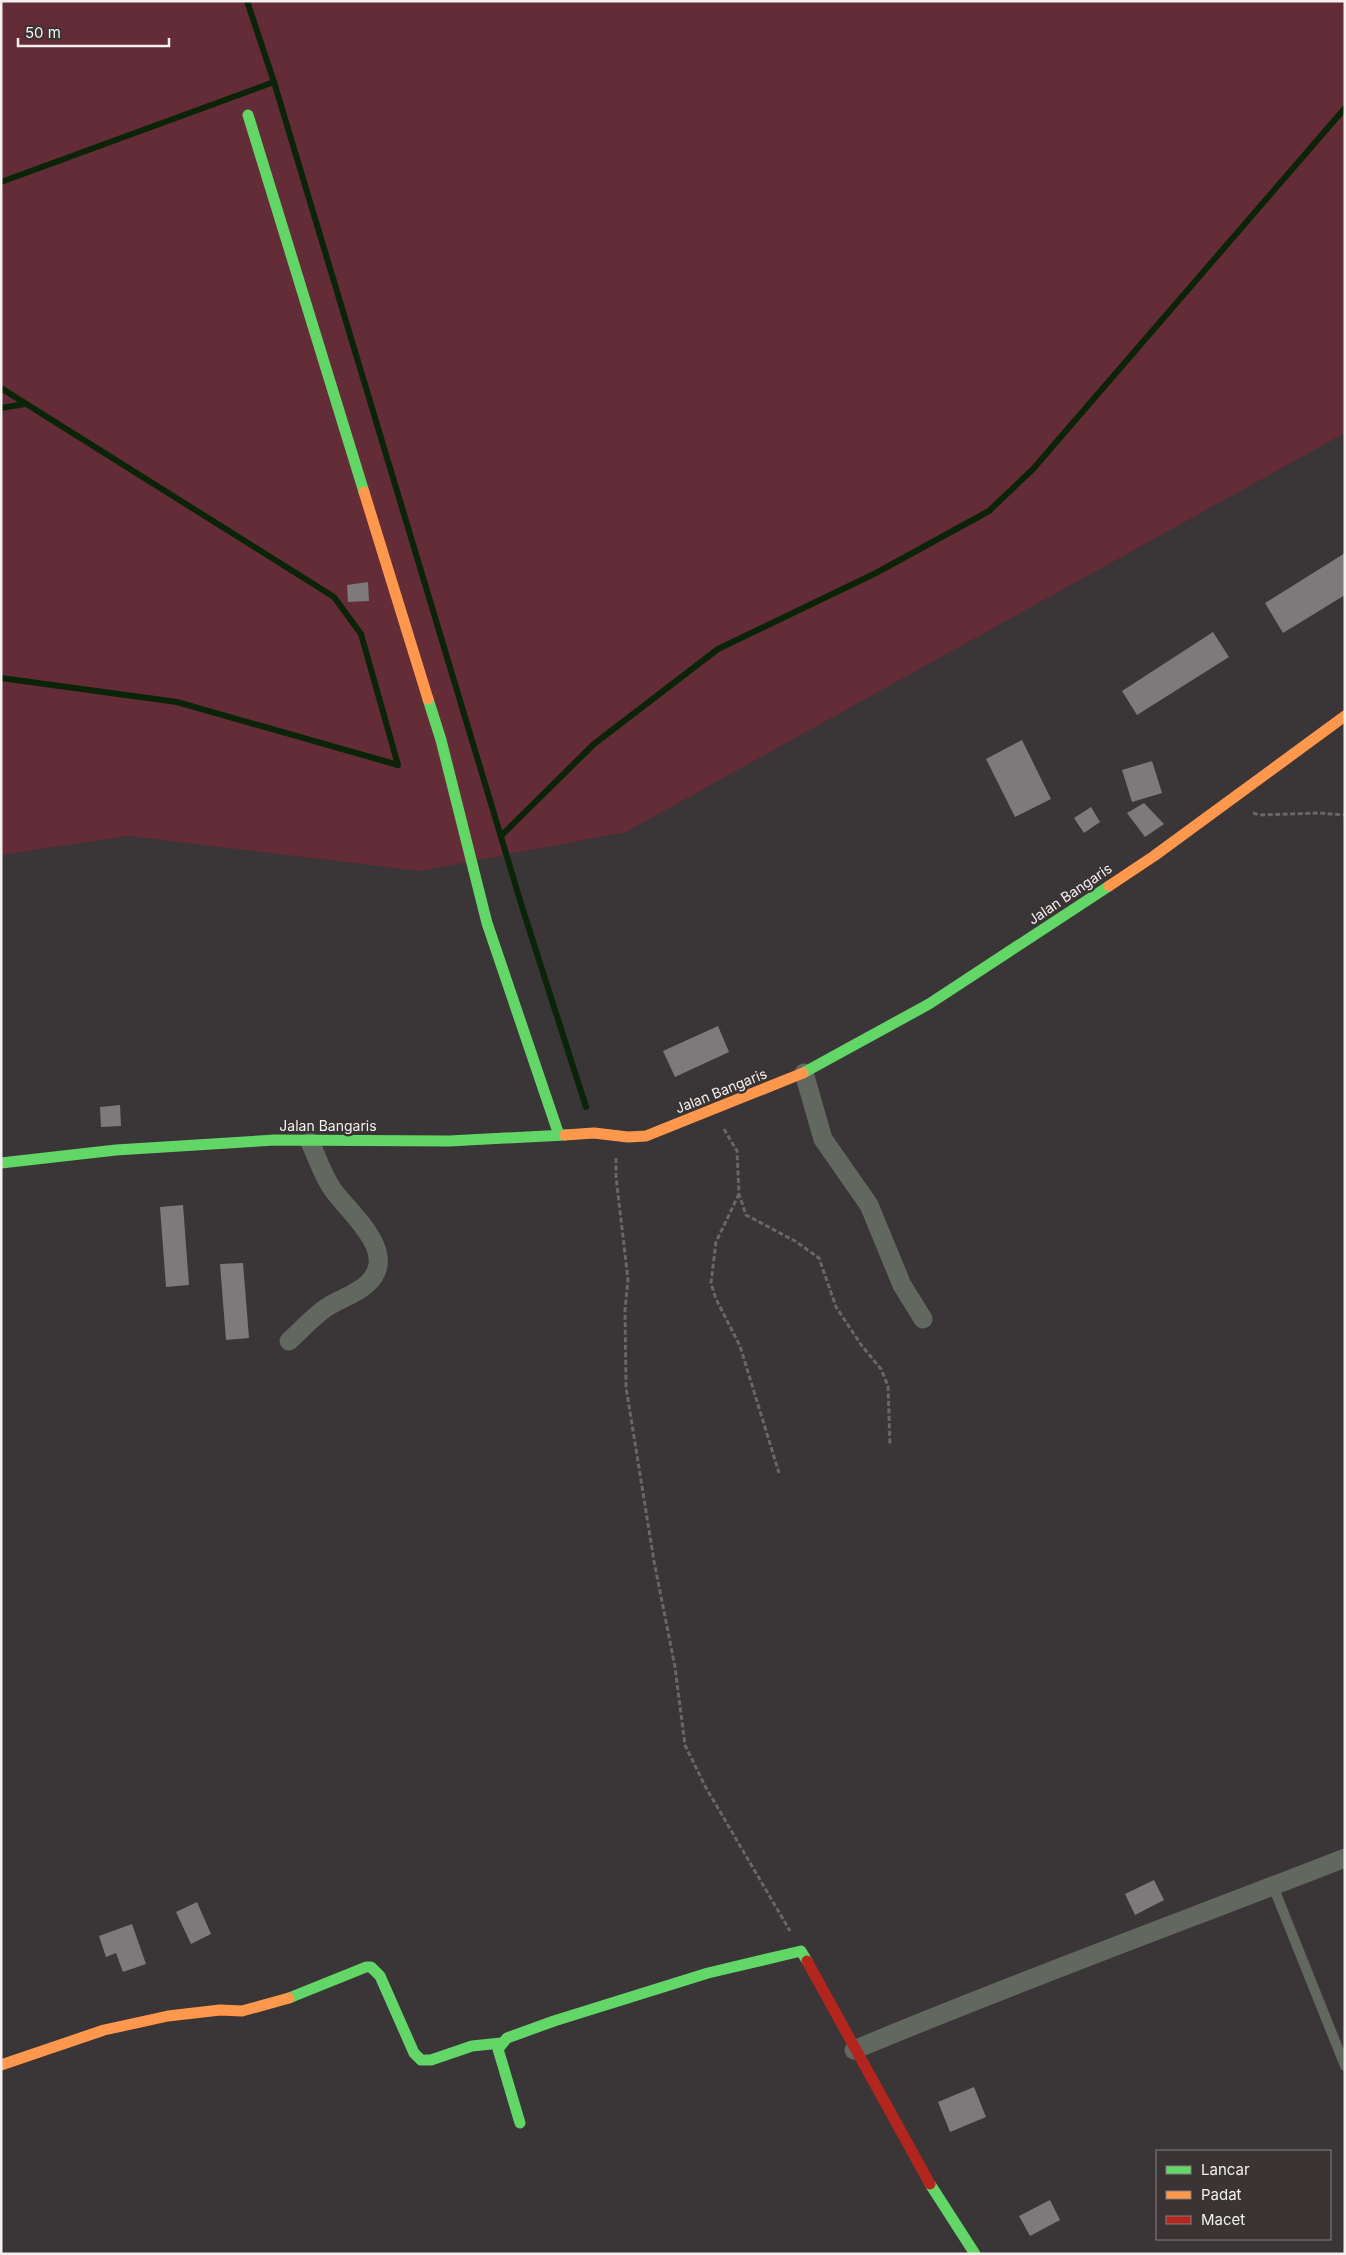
<svg xmlns="http://www.w3.org/2000/svg" width="1346" height="2255" viewBox="0 0 1346 2255" font-family="Inter,sans-serif">
  <style>
    .green { fill: #632c37 }
    .lines { fill: none; stroke-linecap: round; stroke-linejoin: round }
    .stream { stroke: #0b2409; stroke-width: 6 }
    .building { fill: #7e7a7b }
    .path { stroke: #656864; stroke-width: 3; stroke-dasharray: 5 2.5; stroke-linecap: butt }
    .lane { stroke: #626860; stroke-width: 10 }
    .street { stroke: #626860; stroke-width: 19 }
    .fast { stroke: #63d668; stroke-width: 11 }
    .slow { stroke: #ff974d; stroke-width: 11 }
    .jam { stroke: #b3261e; stroke-width: 11 }
    .labels { text-anchor: middle; stroke-width: 5; stroke-linejoin: round; paint-order: stroke }
    .street-label { font-size: 14px; fill: #f4f0f0; stroke: #3b3435 }
  </style>
  <rect width="100%" height="100%" fill="#3a3536"/>
  <path class="green" d="M1 1H1345V433L626 832 420 871 128 836 1 855Z"/>
  <g class="lines">
    <g class="stream">
      <path d="M247 1 274 82"/>
      <path d="M1 182 274 82 523 910 586 1107"/>
      <path d="M1 388 334 597 361 634 398 765 177 702 1 678"/>
      <path d="M1 408 25 404"/>
      <path d="M501 836 594 744 718 649 876 573 989 511 1033 469 1345 108"/>
    </g>
  </g>
  <g class="building">
    <path d="M1345 553V595L1283 633 1265 603Z"/>
    <path d="M368 582 369 601 348 602 347 585Z"/>
    <path d="M1213 632 1229 657 1137 715 1122 691Z"/>
    <path d="M1022 740 1051 799 1015 817 986 759Z"/>
    <path d="M1152 761 1162 793 1132 802 1122 770Z"/>
    <path d="M1144 803 1164 824 1145 837 1127 813Z"/>
    <path d="M1091 807 1100 822 1084 833 1074 818Z"/>
    <path d="M718 1026 729 1052 675 1077 663 1051Z"/>
    <path d="M120 1105 121 1126 101 1127 100 1107Z"/>
    <path d="M183 1205 189 1285 166 1287 160 1207Z"/>
    <path d="M243 1263 249 1338 226 1340 220 1264Z"/>
    <path d="M1154 1880 1164 1900 1135 1915 1125 1894Z"/>
    <path d="M197 1902 211 1934 191 1944 176 1912Z"/>
    <path d="M132 1924 146 1964 123 1972 116 1953 106 1957 99 1936Z"/>
    <path d="M974 2087 986 2117 950 2132 938 2102Z"/>
    <path d="M1050 2200 1060 2220 1030 2236 1019 2216Z"/>
  </g>
  <g class="lines">
    <g class="path">
      <path d="M1253 813 1260 815 1319 813 1345 815"/>
      <path d="M724 1129 737 1151 739 1194 746 1215 795 1241 819 1258 836 1307 862 1346 881 1369 888 1386 890 1445"/>
      <path d="M616 1158V1177L628 1280 625 1310 626 1387 654 1561 675 1667 685 1745 705 1786 790 1931"/>
      <path d="M739 1194 716 1242 711 1283 716 1299 740 1346 779 1473"/>
    </g>
    <path class="lane" d="M1273 1886 1345 2066"/>
    <g class="street">
      <path d="M804 1073 823 1139 869 1205 902 1285 923 1319"/>
      <path d="M289 1341C300 1331 311 1319 323 1310 336 1300 353 1296 366 1285 401 1254 352 1216 333 1190 323 1176 317 1157 310 1142"/>
      <path d="M854 2050C1016 1982 1181 1922 1345 1858"/>
    </g>
    <g class="fast">
      <path d="M248 115 364 492"/>
      <path d="M428 699 441 740 487 923 559 1135"/>
      <path d="M803 1073 929 1004 1109 886"/>
      <path d="M1 1163 116 1150 275 1140 449 1141 565 1135"/>
      <path d="M289 1998 366 1967H371L380 1976 414 2053 421 2060H431L472 2046 501 2043"/>
      <path d="M520 2123 498 2049 507 2038 554 2021 708 1973 801 1951 807 1961"/>
      <path d="M930 2184 975 2254"/>
    </g>
    <g class="slow">
      <path d="M364 492 428 699"/>
      <path d="M1109 886 1154 856 1345 716"/>
      <path d="M565 1135 594 1133 628 1137 646 1136 803 1073"/>
      <path d="M1 2065 104 2030 168 2016 220 2010 242 2011 289 1998"/>
    </g>
    <path class="jam" d="M807 1961 930 2184"/>
  </g>
  <g class="labels">
    <g class="street-label">
      <text transform="translate(1070 894) rotate(-34)" y="5">Jalan Bangaris</text>
      <text transform="translate(721 1091) rotate(-22)" y="5">Jalan Bangaris</text>
      <text x="328" y="1131">Jalan Bangaris</text>
    </g>
  </g>
  <rect width="1346" height="2255" fill="none" stroke="#f4f0f0" stroke-width="5"/>
  <rect x="1156" y="2150" width="175" height="90" fill="#3b3435" stroke="#857f80"/>
  <rect x="1166" y="2166" width="25" height="8" fill="#63d668" stroke="#857f80"/>
  <text x="1201" y="2175" font-size="15" fill="#f4f0f0">Lancar</text>
  <rect x="1166" y="2191" width="25" height="8" fill="#ff974d" stroke="#857f80"/>
  <text x="1201" y="2200" font-size="15" fill="#f4f0f0">Padat</text>
  <rect x="1166" y="2216" width="25" height="8" fill="#b3261e" stroke="#857f80"/>
  <text x="1201" y="2225" font-size="15" fill="#f4f0f0">Macet</text>
  <path d="M18 38v8h151v-8" fill="none" stroke="#f4f0f0" stroke-width="2.5"/>
  <text x="25" y="38" font-size="15" fill="#f4f0f0" stroke="#3b3435" stroke-width="4" paint-order="stroke">50 m</text>
</svg>
